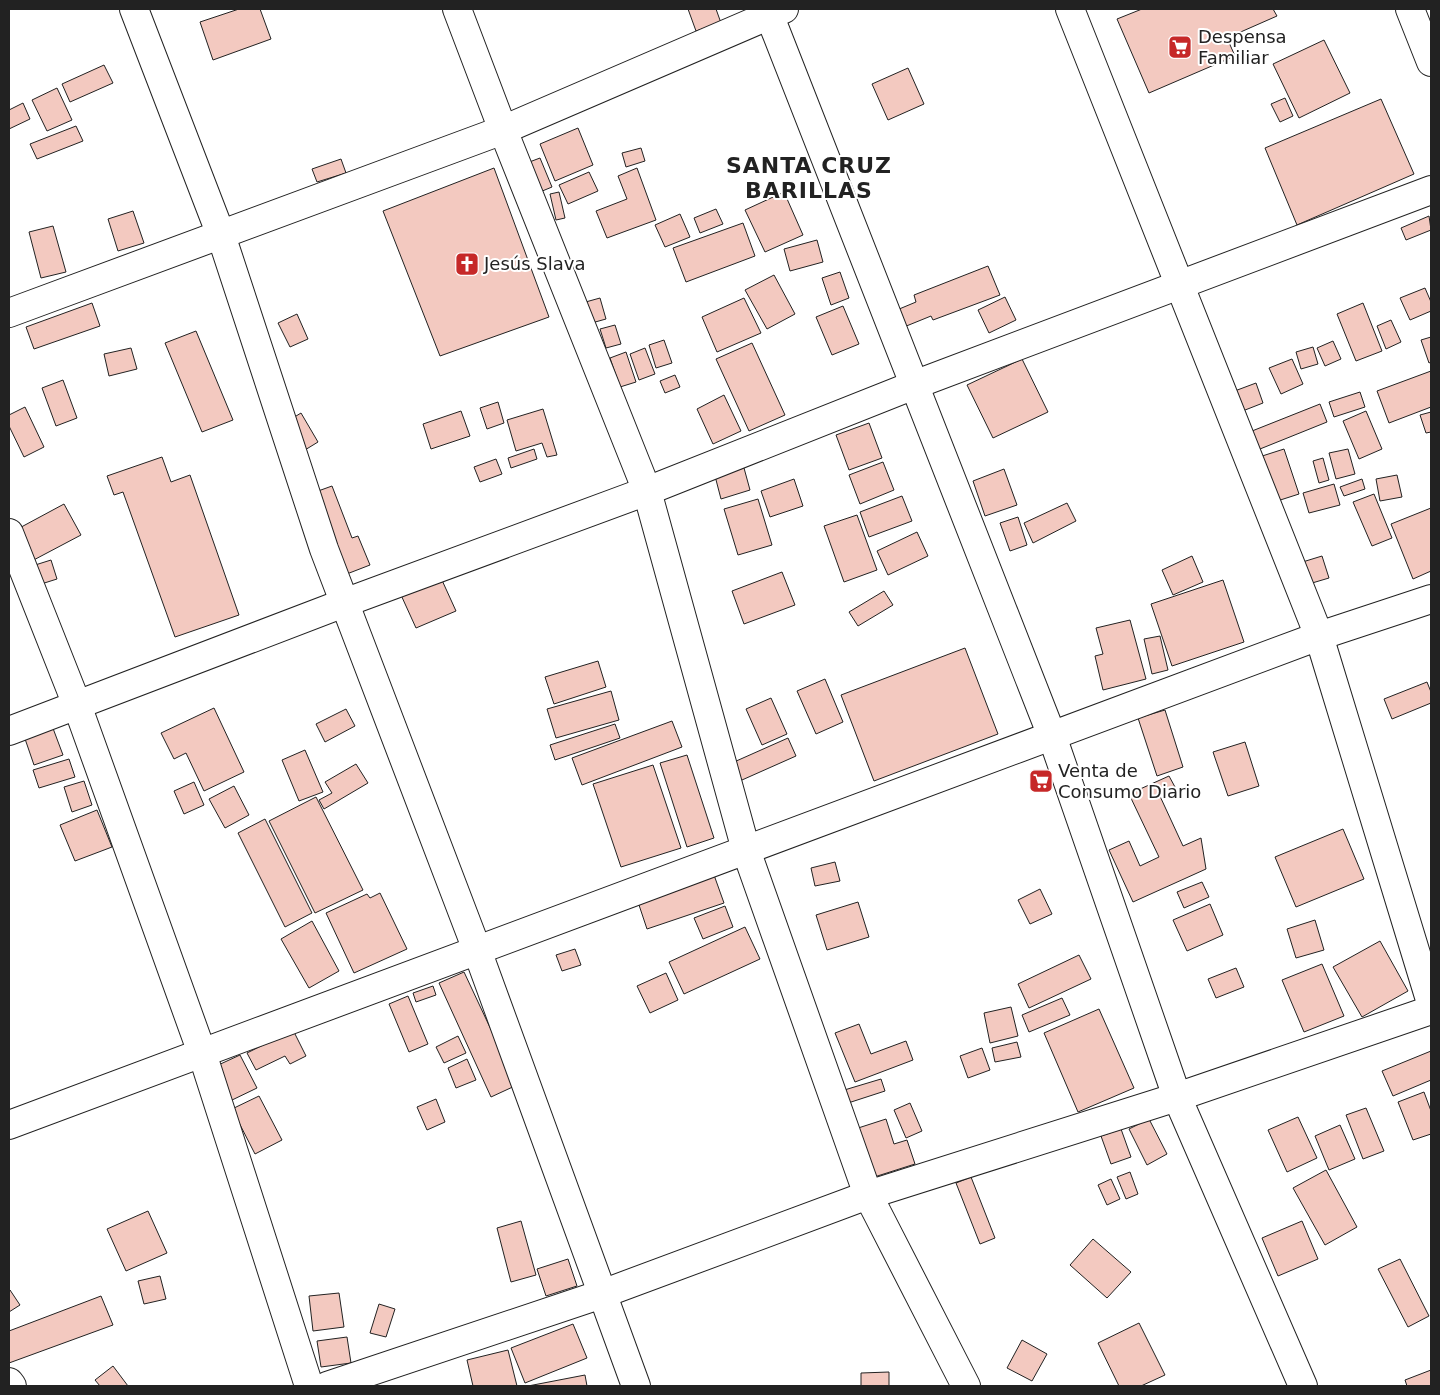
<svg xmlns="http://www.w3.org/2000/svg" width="1440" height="1395" viewBox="0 0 1440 1395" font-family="'DejaVu Sans',sans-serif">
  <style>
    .building { fill: #f3c9c0; stroke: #222 }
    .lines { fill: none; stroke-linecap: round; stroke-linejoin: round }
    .minor-casing { stroke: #222; stroke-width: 30 }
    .minor { stroke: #fff; stroke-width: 28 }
    .labels { text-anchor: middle; stroke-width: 4; stroke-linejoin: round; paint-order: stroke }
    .poi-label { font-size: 18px; fill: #222; stroke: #fff; text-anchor: start }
    .district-label { font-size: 22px; font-weight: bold; letter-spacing: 1px; fill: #222; stroke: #fff }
  </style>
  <rect width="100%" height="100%" fill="#fff"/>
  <g class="building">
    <path d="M239 9H260L271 39 213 60 200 22Z"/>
    <path d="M688 9H716L721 23 696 31Z"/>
    <path d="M1142 9H1273L1277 16 1227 38 1235 56 1149 93 1117 19Z"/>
    <path d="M1324 40 1350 93 1299 118 1273 64Z"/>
    <path d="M104 65 113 83 70 102 62 84Z"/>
    <path d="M908 68 924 104 888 120 872 84Z"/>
    <path d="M57 88 72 120 47 131 32 100Z"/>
    <path d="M1285 98 1293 116 1280 122 1271 104Z"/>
    <path d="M1381 99 1414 174 1297 225 1265 148Z"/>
    <path d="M23 103 30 119 9 129V110Z"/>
    <path d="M76 126 83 141 37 159 30 144Z"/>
    <path d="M578 128 593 165 555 181 540 144Z"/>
    <path d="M641 148 645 161 626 167 622 153Z"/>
    <path d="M540 158 552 187 535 194 524 164Z"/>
    <path d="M341 159 346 173 317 182 312 169Z"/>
    <path d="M494 168 549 317 440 356 383 211Z"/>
    <path d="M637 168 656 220 607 238 596 211 627 199 618 176Z"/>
    <path d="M589 172 598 191 568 204 559 185Z"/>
    <path d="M559 192 565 218 556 220 550 194Z"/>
    <path d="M784 192 803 235 765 252 745 210Z"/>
    <path d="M716 209 723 224 700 233 694 218Z"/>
    <path d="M133 211 144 243 118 251 108 219Z"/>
    <path d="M680 214 690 237 665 247 655 225Z"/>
    <path d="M1429 216 1431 230 1406 240 1401 228Z"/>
    <path d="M743 223 755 256 686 282 673 248Z"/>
    <path d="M53 226 66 272 41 278 29 232Z"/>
    <path d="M817 240 823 262 790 271 784 249Z"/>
    <path d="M988 266 1000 295 933 320 931 316 899 329 892 312 916 302 914 295Z"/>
    <path d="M840 272 849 298 831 305 822 278Z"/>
    <path d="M774 275 795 314 767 329 745 290Z"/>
    <path d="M1425 288 1431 302V311L1410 320 1400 298Z"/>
    <path d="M1005 297 1016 320 989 333 978 310Z"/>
    <path d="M600 298 606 319 588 324 582 303Z"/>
    <path d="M744 298 761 333 717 352 702 317Z"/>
    <path d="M92 303 100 326 34 349 26 327Z"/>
    <path d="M1363 303 1382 351 1356 361 1337 314Z"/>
    <path d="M843 306 859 344 832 355 816 317Z"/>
    <path d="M297 314 308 339 290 347 278 323Z"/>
    <path d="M1391 320 1401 342 1386 349 1377 326Z"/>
    <path d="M615 325 621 344 606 348 600 329Z"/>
    <path d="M196 331 233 420 202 432 165 343Z"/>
    <path d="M1431 337V362L1429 363 1421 340Z"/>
    <path d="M664 340 672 363 656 368 649 345Z"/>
    <path d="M1333 341 1341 359 1325 366 1317 348Z"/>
    <path d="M752 343 785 415 749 431 716 359Z"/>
    <path d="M1313 347 1318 364 1301 369 1296 352Z"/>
    <path d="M131 348 137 369 109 376 104 354Z"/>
    <path d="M645 348 655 374 639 380 630 354Z"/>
    <path d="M626 352 636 382 620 387 610 358Z"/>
    <path d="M1022 359 1048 412 993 438 967 385Z"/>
    <path d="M1292 359 1303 384 1281 394 1269 368Z"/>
    <path d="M1431 371V407L1389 423 1377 391Z"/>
    <path d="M675 375 680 387 665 393 660 381Z"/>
    <path d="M63 380 77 418 56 426 42 388Z"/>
    <path d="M1256 383 1263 403 1240 412 1232 392Z"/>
    <path d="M1360 392 1365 407 1334 417 1329 402Z"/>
    <path d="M724 395 741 431 713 444 697 409Z"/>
    <path d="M498 402 504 423 487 429 480 408Z"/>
    <path d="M1320 404 1327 422 1255 451 1247 433Z"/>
    <path d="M25 407 44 447 24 457 9 426V415Z"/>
    <path d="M543 409 557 455 547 457 542 443 516 451 507 420Z"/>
    <path d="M461 411 470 436 431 449 423 424Z"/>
    <path d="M1366 411 1382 449 1359 459 1343 421Z"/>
    <path d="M1431 412V432L1426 433 1420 415Z"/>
    <path d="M301 413 318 442 300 453 283 424Z"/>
    <path d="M869 423 882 458 849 470 836 435Z"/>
    <path d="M534 449 537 459 511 468 508 458Z"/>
    <path d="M1284 449 1299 494 1271 503 1256 458Z"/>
    <path d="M1348 449 1355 474 1336 479 1329 453Z"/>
    <path d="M162 457 171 482 190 475 239 615 175 637 123 492 114 495 107 476Z"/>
    <path d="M1323 458 1329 480 1319 483 1313 461Z"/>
    <path d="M496 459 502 474 480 482 474 467Z"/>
    <path d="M883 462 894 490 860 504 849 475Z"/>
    <path d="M744 468 750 490 721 499 715 476Z"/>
    <path d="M1004 469 1017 505 985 516 973 481Z"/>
    <path d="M1397 475 1402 497 1380 501 1376 479Z"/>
    <path d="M794 479 803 506 770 517 761 491Z"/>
    <path d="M1362 479 1365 489 1344 496 1340 487Z"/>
    <path d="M1334 484 1340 505 1309 513 1303 493Z"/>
    <path d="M332 486 352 538 358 536 370 565 339 577 307 495Z"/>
    <path d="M1374 494 1392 538 1372 546 1353 502Z"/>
    <path d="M902 496 912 521 869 537 860 512Z"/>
    <path d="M758 499 772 545 738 555 724 509Z"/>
    <path d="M1067 503 1076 521 1033 543 1024 523Z"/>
    <path d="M64 504 81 535 28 563 12 532Z"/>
    <path d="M1431 508V571L1413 579 1391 524Z"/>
    <path d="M857 515 877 570 844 582 824 526Z"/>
    <path d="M1018 517 1027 545 1010 551 1000 523Z"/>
    <path d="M917 532 928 556 888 575 877 551Z"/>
    <path d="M1192 556 1203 582 1173 595 1162 570Z"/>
    <path d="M1322 556 1329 578 1302 586 1296 564Z"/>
    <path d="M51 560 57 579 38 585 32 566Z"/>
    <path d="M782 572 795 605 744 624 732 591Z"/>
    <path d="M441 578 456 611 416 628 401 595Z"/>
    <path d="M1223 580 1244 642 1172 666 1151 604Z"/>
    <path d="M884 591 893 605 858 626 849 612Z"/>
    <path d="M1130 620 1146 679 1103 690 1095 656 1103 654 1096 628Z"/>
    <path d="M1160 636 1168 670 1152 674 1144 639Z"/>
    <path d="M965 648 998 734 874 781 841 695Z"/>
    <path d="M598 661 606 687 554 704 545 677Z"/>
    <path d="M825 679 843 722 816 734 797 691Z"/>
    <path d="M1427 682 1431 692V703L1392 719 1384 699Z"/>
    <path d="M611 691 619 720 556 738 547 709Z"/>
    <path d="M771 698 787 734 762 745 746 709Z"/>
    <path d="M214 708 244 772 204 791 186 753 174 759 161 733Z"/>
    <path d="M346 709 355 726 325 742 316 724Z"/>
    <path d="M1165 710 1183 767 1157 776 1138 718Z"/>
    <path d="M672 721 682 747 582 785 572 758Z"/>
    <path d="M51 723 63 755 34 765 23 733Z"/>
    <path d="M615 724 620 738 555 760 550 745Z"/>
    <path d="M788 738 796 756 733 784 725 766Z"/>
    <path d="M1245 742 1259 786 1228 796 1213 752Z"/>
    <path d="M305 750 323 792 299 801 282 760Z"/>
    <path d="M687 755 714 838 687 847 660 763Z"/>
    <path d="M69 759 75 777 39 788 33 770Z"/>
    <path d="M356 764 368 783 324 809 319 800 332 793 325 782Z"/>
    <path d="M653 765 681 848 621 867 593 784Z"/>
    <path d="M1169 776 1175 787 1159 794 1183 846 1201 838 1206 869 1133 902 1109 850 1129 841 1140 866 1159 857 1129 794Z"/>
    <path d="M84 781 92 805 72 812 64 787Z"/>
    <path d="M194 782 204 805 184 814 174 791Z"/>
    <path d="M234 786 249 815 225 828 209 799Z"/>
    <path d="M316 797 363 890 315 913 269 821Z"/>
    <path d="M97 810 112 847 75 861 60 825Z"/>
    <path d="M265 819 312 913 285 927 238 833Z"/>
    <path d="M1343 829 1364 879 1296 907 1275 857Z"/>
    <path d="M835 862 840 881 815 886 811 868Z"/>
    <path d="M714 875 724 903 647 929 638 902Z"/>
    <path d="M1202 882 1209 897 1184 908 1177 892Z"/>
    <path d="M1040 889 1052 914 1030 924 1018 900Z"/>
    <path d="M380 893 407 949 354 973 326 913 367 894 370 898Z"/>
    <path d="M858 902 869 937 827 950 816 915Z"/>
    <path d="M1210 904 1223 935 1187 951 1173 920Z"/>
    <path d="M725 906 733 927 703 939 694 918Z"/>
    <path d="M1315 920 1324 950 1296 958 1287 929Z"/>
    <path d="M312 921 339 971 309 988 281 939Z"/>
    <path d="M745 927 760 959 684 994 669 962Z"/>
    <path d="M1380 941 1408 991 1362 1017 1333 967Z"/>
    <path d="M575 949 581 965 562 971 556 955Z"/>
    <path d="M1079 955 1091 979 1029 1008 1018 984Z"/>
    <path d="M1322 964 1344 1016 1304 1032 1282 980Z"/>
    <path d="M1236 968 1244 987 1216 998 1208 979Z"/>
    <path d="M464 972 517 1085 491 1097 439 983Z"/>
    <path d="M666 973 678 1000 650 1013 637 986Z"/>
    <path d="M433 986 436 995 416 1002 413 993Z"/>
    <path d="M408 996 428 1044 409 1052 389 1004Z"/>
    <path d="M1062 998 1070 1015 1029 1032 1022 1015Z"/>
    <path d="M1011 1007 1018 1036 990 1043 984 1013Z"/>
    <path d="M1099 1009 1134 1088 1078 1112 1044 1033Z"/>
    <path d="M859 1024 871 1054 906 1041 913 1060 855 1082 835 1033Z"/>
    <path d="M293 1030 306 1056 290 1064 285 1056 256 1070 247 1053Z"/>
    <path d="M458 1036 466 1053 444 1063 436 1047Z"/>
    <path d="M1017 1042 1021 1057 995 1062 992 1048Z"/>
    <path d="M982 1048 990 1070 968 1078 960 1056Z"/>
    <path d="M1431 1051V1080L1393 1096 1382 1071Z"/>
    <path d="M240 1055 257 1088 230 1101 214 1067Z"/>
    <path d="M467 1059 476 1080 456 1088 448 1068Z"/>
    <path d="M881 1079 885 1091 845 1104 841 1091Z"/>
    <path d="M1424 1092 1431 1111V1134L1413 1140 1398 1102Z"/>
    <path d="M259 1096 282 1140 255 1154 232 1109Z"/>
    <path d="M436 1099 445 1122 427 1130 417 1107Z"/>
    <path d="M910 1103 922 1131 906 1138 894 1110Z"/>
    <path d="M1366 1108 1384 1151 1363 1159 1346 1115Z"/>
    <path d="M1298 1117 1317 1158 1287 1172 1268 1130Z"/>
    <path d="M886 1119 894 1144 907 1140 915 1164 868 1179 852 1130Z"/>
    <path d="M1149 1119 1167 1154 1147 1165 1129 1129Z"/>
    <path d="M1340 1125 1355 1159 1329 1170 1315 1136Z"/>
    <path d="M1121 1129 1131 1157 1111 1164 1101 1136Z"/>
    <path d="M1326 1170 1357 1227 1325 1245 1293 1188Z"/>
    <path d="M1130 1172 1138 1194 1126 1199 1117 1177Z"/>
    <path d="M971 1177 995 1238 980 1244 956 1183Z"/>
    <path d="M1111 1179 1120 1199 1107 1205 1098 1185Z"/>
    <path d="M148 1211 167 1253 126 1271 107 1229Z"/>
    <path d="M521 1221 536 1275 511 1282 497 1228Z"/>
    <path d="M1302 1221 1318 1259 1278 1276 1262 1238Z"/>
    <path d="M1093 1239 1131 1272 1107 1298 1070 1265Z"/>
    <path d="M568 1259 577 1286 546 1296 537 1269Z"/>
    <path d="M1400 1259 1429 1316 1408 1327 1378 1269Z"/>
    <path d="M160 1276 166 1299 144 1304 138 1281Z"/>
    <path d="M10 1290 20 1305 9 1312V1292Z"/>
    <path d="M339 1293 344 1327 313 1331 309 1296Z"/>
    <path d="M101 1296 113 1325 9 1363V1331Z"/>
    <path d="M379 1304 395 1309 386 1337 370 1333Z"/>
    <path d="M1139 1323 1165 1375 1141 1386H1119L1098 1343Z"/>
    <path d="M573 1324 587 1358 525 1383 511 1348Z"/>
    <path d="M347 1337 351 1363 321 1367 317 1341Z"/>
    <path d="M1022 1340 1047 1354 1032 1381 1007 1368Z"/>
    <path d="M508 1350 517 1386H473L467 1360Z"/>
    <path d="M113 1366 128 1386H100L95 1380Z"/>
    <path d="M1431 1370V1386H1407L1405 1380Z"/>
    <path d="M889 1372V1386H861V1373Z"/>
    <path d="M585 1375 587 1386H528Z"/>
  </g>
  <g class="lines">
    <g class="minor-casing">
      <g id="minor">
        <path d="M134 9 221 235 324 549 477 950 636 1386"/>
        <path d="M457 9 503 130 647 491 746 850 868 1195 966 1386"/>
        <path d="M767 9 1052 736 1177 1097 1303 1386"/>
        <path d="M1070 9 1319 636 1431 1003"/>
        <path d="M1410 9 1431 62"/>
        <path d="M9 313 503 130 784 9"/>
        <path d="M9 533 77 705 202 1053 309 1386"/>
        <path d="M9 731 344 603 647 491 914 385 1431 190"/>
        <path d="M9 1125 1319 636 1431 599"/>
        <path d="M9 1382 12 1386"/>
        <path d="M327 1386 602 1294 868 1195 1177 1097 1431 1010"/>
      </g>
    </g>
    <use href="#minor" class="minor"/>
  </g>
  <defs>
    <g id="supermarket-square" transform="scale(1.25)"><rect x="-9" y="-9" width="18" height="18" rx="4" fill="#c62828" stroke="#fff"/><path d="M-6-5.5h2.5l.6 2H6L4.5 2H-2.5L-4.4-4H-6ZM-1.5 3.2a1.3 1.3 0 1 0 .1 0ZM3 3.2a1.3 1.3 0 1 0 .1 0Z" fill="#fff"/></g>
    <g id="church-square" transform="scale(1.25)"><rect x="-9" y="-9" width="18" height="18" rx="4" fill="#c62828" stroke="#fff"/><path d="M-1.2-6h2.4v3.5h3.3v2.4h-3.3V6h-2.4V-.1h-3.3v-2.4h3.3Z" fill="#fff"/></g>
  </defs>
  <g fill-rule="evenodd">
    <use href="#supermarket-square" x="1180" y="47"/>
    <use href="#church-square" x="467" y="264"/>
    <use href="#supermarket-square" x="1041" y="781"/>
  </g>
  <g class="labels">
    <g class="poi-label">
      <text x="1198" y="43">Despensa<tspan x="1198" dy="21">Familiar</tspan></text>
      <text x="484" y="270">Jesús Slava</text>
      <text x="1058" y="777">Venta de<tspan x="1058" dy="21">Consumo Diario</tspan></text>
    </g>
    <g class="district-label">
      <text x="809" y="173">SANTA CRUZ<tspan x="809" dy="25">BARILLAS</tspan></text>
    </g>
  </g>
  <rect width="1440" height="1395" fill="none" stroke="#222222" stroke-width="20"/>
</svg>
